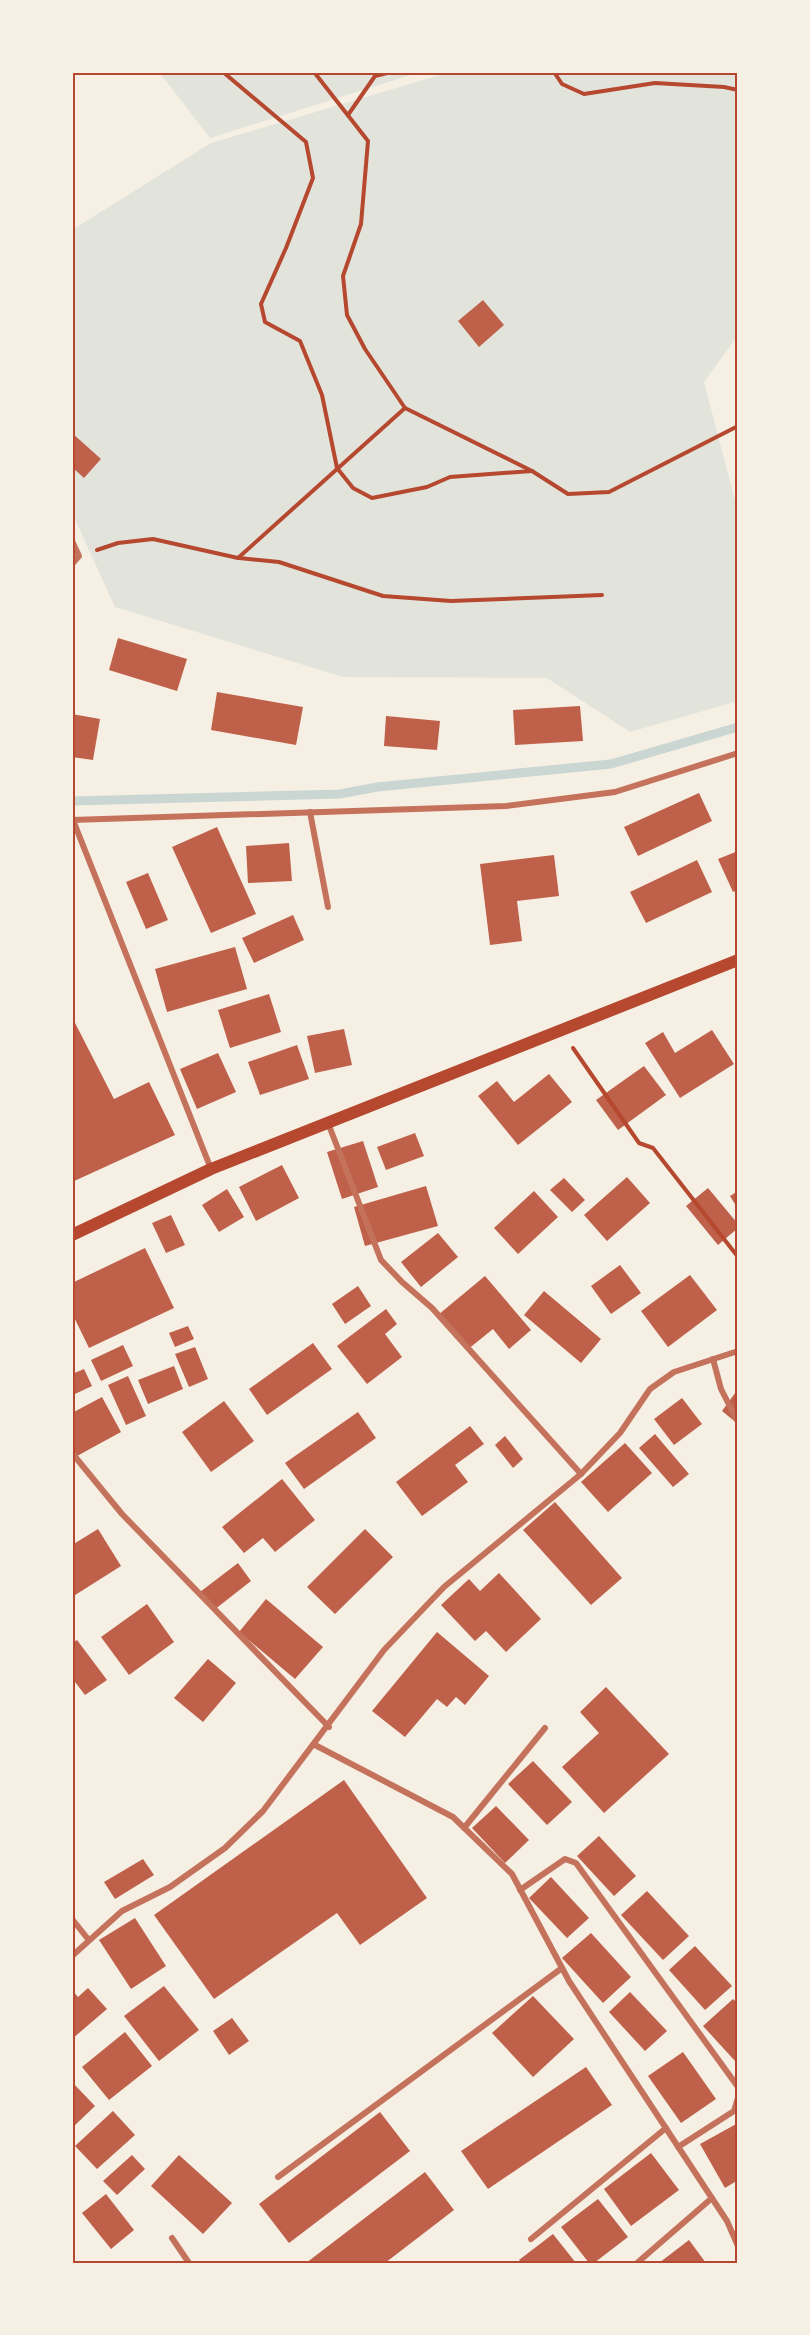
<svg xmlns="http://www.w3.org/2000/svg" width="810" height="2335" viewBox="0 0 810 2335" font-family="'Libre Baskerville',serif">
  <style>
    .green { fill: #e2e4dc }
    .lines { fill: none; stroke-linecap: round; stroke-linejoin: round }
    .stream { stroke: #c9d6d2; stroke-width: 9 }
    .building { fill: #bf614a }
    .path { stroke: #b5482f; stroke-width: 4 }
    .minor { stroke: #c5725c; stroke-width: 6 }
    .secondary { stroke: #b5482f; stroke-width: 12 }
    .neatline { fill: none; stroke: #b5482f; stroke-width: 2 }
  </style>
  <rect width="100%" height="100%" fill="#f6efe4"/>
  <g class="green">
    <path d="M159 72H420L210 138Z"/>
    <path d="M450 72H738V335L704 382 738 512V701L630 732 547 678 343 677 115 607 72 513V230L211 143Z"/>
  </g>
  <g class="lines">
    <path class="stream" d="M72 801 340 794 377 787 611 764 738 727"/>
  </g>
  <g class="building">
    <path d="M483 300 504 325 479 347 458 321Z"/>
    <path d="M72 433 101 459 84 478 72 467Z"/>
    <path d="M118 638 187 659 177 691 109 670Z"/>
    <path d="M217 692 303 707 296 745 211 730Z"/>
    <path d="M580 706 583 741 515 745 513 710Z"/>
    <path d="M72 714 100 719 93 760 72 757Z"/>
    <path d="M386 716 440 721 437 750 384 746Z"/>
    <path d="M699 793 712 821 638 856 624 827Z"/>
    <path d="M217 827 256 914 211 933 172 847Z"/>
    <path d="M289 843 292 881 248 883 246 846Z"/>
    <path d="M738 851V890L733 892 718 859Z"/>
    <path d="M554 855 559 896 517 901 522 941 490 945 480 864Z"/>
    <path d="M697 860 712 892 646 923 630 892Z"/>
    <path d="M148 873 168 920 146 929 126 882Z"/>
    <path d="M293 915 304 940 254 963 242 938Z"/>
    <path d="M235 947 247 989 167 1012 155 969Z"/>
    <path d="M269 994 281 1032 230 1048 218 1010Z"/>
    <path d="M72 1017 114 1099 149 1082 175 1135 72 1182Z"/>
    <path d="M344 1029 352 1065 315 1073 307 1036Z"/>
    <path d="M712 1030 734 1064 680 1098 645 1043 663 1032 675 1053Z"/>
    <path d="M297 1045 309 1079 260 1095 248 1062Z"/>
    <path d="M218 1053 236 1092 197 1109 180 1069Z"/>
    <path d="M644 1066 666 1095 618 1130 596 1100Z"/>
    <path d="M549 1074 572 1102 518 1145 478 1096 497 1081 514 1102Z"/>
    <path d="M415 1133 424 1156 386 1170 377 1147Z"/>
    <path d="M363 1141 378 1187 342 1199 327 1152Z"/>
    <path d="M282 1165 299 1198 256 1221 239 1187Z"/>
    <path d="M627 1177 650 1203 607 1241 584 1215Z"/>
    <path d="M564 1178 585 1200 572 1212 550 1190Z"/>
    <path d="M426 1186 438 1226 365 1246 354 1207Z"/>
    <path d="M708 1188 738 1224V1228L718 1245 686 1206Z"/>
    <path d="M227 1189 244 1217 219 1232 202 1205Z"/>
    <path d="M534 1191 558 1217 518 1254 494 1228Z"/>
    <path d="M738 1191V1209L730 1196Z"/>
    <path d="M171 1215 185 1245 166 1253 152 1223Z"/>
    <path d="M438 1233 458 1257 421 1287 401 1262Z"/>
    <path d="M145 1248 174 1308 89 1348 72 1313V1283Z"/>
    <path d="M620 1265 641 1293 611 1314 591 1286Z"/>
    <path d="M690 1275 717 1310 668 1347 641 1311Z"/>
    <path d="M485 1276 531 1330 509 1349 493 1329 467 1350 438 1315Z"/>
    <path d="M358 1286 371 1306 345 1324 332 1304Z"/>
    <path d="M544 1291 601 1339 581 1363 524 1315Z"/>
    <path d="M386 1309 397 1324 385 1334 402 1357 367 1384 337 1346Z"/>
    <path d="M188 1326 194 1339 175 1347 169 1333Z"/>
    <path d="M313 1343 332 1369 267 1415 249 1389Z"/>
    <path d="M123 1345 133 1366 101 1381 91 1360Z"/>
    <path d="M195 1347 208 1379 189 1387 175 1354Z"/>
    <path d="M174 1366 183 1389 148 1404 138 1380Z"/>
    <path d="M84 1369 92 1386 75 1394 72 1374Z"/>
    <path d="M128 1376 146 1416 126 1425 108 1385Z"/>
    <path d="M738 1389V1424L722 1411Z"/>
    <path d="M102 1397 121 1432 77 1456 72 1447V1413Z"/>
    <path d="M682 1398 702 1424 674 1445 654 1419Z"/>
    <path d="M224 1401 254 1441 211 1472 182 1432Z"/>
    <path d="M358 1412 376 1438 304 1489 285 1463Z"/>
    <path d="M470 1426 484 1444 455 1465 468 1482 422 1516 396 1482Z"/>
    <path d="M655 1434 689 1474 673 1487 639 1448Z"/>
    <path d="M505 1436 523 1459 513 1468 495 1445Z"/>
    <path d="M625 1443 652 1473 608 1512 581 1482Z"/>
    <path d="M282 1479 315 1520 275 1552 263 1538 244 1553 222 1527Z"/>
    <path d="M555 1502 622 1578 591 1605 523 1530Z"/>
    <path d="M98 1529 121 1566 72 1597V1545Z"/>
    <path d="M365 1529 393 1557 335 1614 307 1587Z"/>
    <path d="M238 1563 251 1581 214 1610 200 1592Z"/>
    <path d="M499 1573 541 1619 506 1652 486 1631 475 1641 441 1605 469 1579 480 1591Z"/>
    <path d="M266 1599 323 1647 295 1679 239 1632Z"/>
    <path d="M147 1604 174 1642 129 1675 101 1637Z"/>
    <path d="M437 1632 489 1676 465 1705 456 1697 447 1707 437 1699 405 1737 372 1711Z"/>
    <path d="M77 1640 107 1680 85 1695 72 1678V1643Z"/>
    <path d="M208 1659 236 1683 203 1722 174 1698Z"/>
    <path d="M606 1687 669 1754 604 1813 562 1767 599 1733 580 1712Z"/>
    <path d="M533 1761 572 1802 547 1825 508 1784Z"/>
    <path d="M344 1780 427 1898 360 1945 337 1913 214 1999 154 1915Z"/>
    <path d="M496 1806 529 1840 505 1863 472 1828Z"/>
    <path d="M599 1836 636 1876 614 1896 577 1856Z"/>
    <path d="M143 1859 154 1875 115 1899 104 1882Z"/>
    <path d="M551 1877 589 1918 567 1938 529 1898Z"/>
    <path d="M647 1891 689 1936 663 1960 621 1915Z"/>
    <path d="M135 1918 166 1966 131 1989 99 1940Z"/>
    <path d="M591 1933 631 1977 603 2003 562 1958Z"/>
    <path d="M695 1946 732 1986 705 2010 669 1970Z"/>
    <path d="M164 1986 199 2030 159 2061 124 2016Z"/>
    <path d="M88 1988 107 2009 72 2039V1990L78 1997Z"/>
    <path d="M630 1992 667 2031 645 2051 609 2012Z"/>
    <path d="M533 1996 574 2039 533 2077 492 2033Z"/>
    <path d="M733 1999 738 2004V2059L735 2061 703 2026Z"/>
    <path d="M232 2018 249 2041 229 2055 213 2031Z"/>
    <path d="M125 2032 152 2066 109 2100 82 2067Z"/>
    <path d="M683 2052 716 2099 681 2123 648 2076Z"/>
    <path d="M586 2067 612 2105 488 2189 461 2151Z"/>
    <path d="M72 2082 95 2106 72 2128Z"/>
    <path d="M113 2111 135 2135 97 2169 75 2146Z"/>
    <path d="M380 2112 410 2151 289 2243 259 2204Z"/>
    <path d="M738 2123V2180L725 2188 700 2144Z"/>
    <path d="M651 2153 679 2190 631 2226 604 2189Z"/>
    <path d="M132 2155 145 2169 117 2195 103 2181Z"/>
    <path d="M179 2155 232 2203 203 2234 151 2186Z"/>
    <path d="M425 2172 454 2210 385 2263H306Z"/>
    <path d="M106 2194 134 2230 111 2249 82 2213Z"/>
    <path d="M598 2199 628 2237 594 2263H589L561 2227Z"/>
    <path d="M553 2234 576 2263H521L519 2260Z"/>
    <path d="M689 2240 706 2263H659Z"/>
  </g>
  <g class="lines">
    <g class="path">
      <path d="M223 72 306 142 313 178 286 248 261 304 265 322 300 341 322 395 337 468 353 488 372 498 427 487 450 477 532 471"/>
      <path d="M314 72 368 141 361 224 343 276 347 315 365 349 405 408 532 471 568 494 609 492 738 426"/>
      <path d="M554 72 562 84 584 94 655 83 724 87 738 90"/>
      <path d="M348 115 375 76 391 72"/>
      <path d="M97 550 118 543 153 539 238 558 405 408"/>
      <path d="M239 558 279 562 383 596 451 601 602 595"/>
      <path d="M573 1048 639 1143 653 1148 738 1257"/>
    </g>
    <g class="minor">
      <path d="M72 541 79 556 72 564"/>
      <path d="M310 812 328 907"/>
      <path d="M72 820 506 806 615 792 738 753"/>
      <path d="M73 820 211 1169"/>
      <path d="M328 1123 381 1260 402 1282 432 1308 581 1474"/>
      <path d="M713 1359 721 1389 738 1422"/>
      <path d="M72 1453 122 1514 329 1727"/>
      <path d="M315 1745 453 1817 512 1874 569 1981 727 2221 738 2246"/>
      <path d="M464 1828 545 1728"/>
      <path d="M520 1890 565 1859 576 1863 738 2087"/>
      <path d="M72 1919 88 1939"/>
      <path d="M72 1956 122 1911 170 1887 225 1848 263 1811 384 1650 444 1587 581 1474 620 1433 650 1389 674 1372 738 1351"/>
      <path d="M678 2147 734 2111 738 2098"/>
      <path d="M278 2177 562 1968"/>
      <path d="M172 2238 189 2263"/>
      <path d="M531 2239 666 2128"/>
      <path d="M637 2263 712 2198"/>
    </g>
    <path class="secondary" d="M72 1235 211 1169 738 960"/>
  </g>
  <rect width="810" height="2335" fill="none" stroke="#f6efe4" stroke-width="147"/>
  <rect x="74" y="74" width="662" height="2188" class="neatline"/>
</svg>
